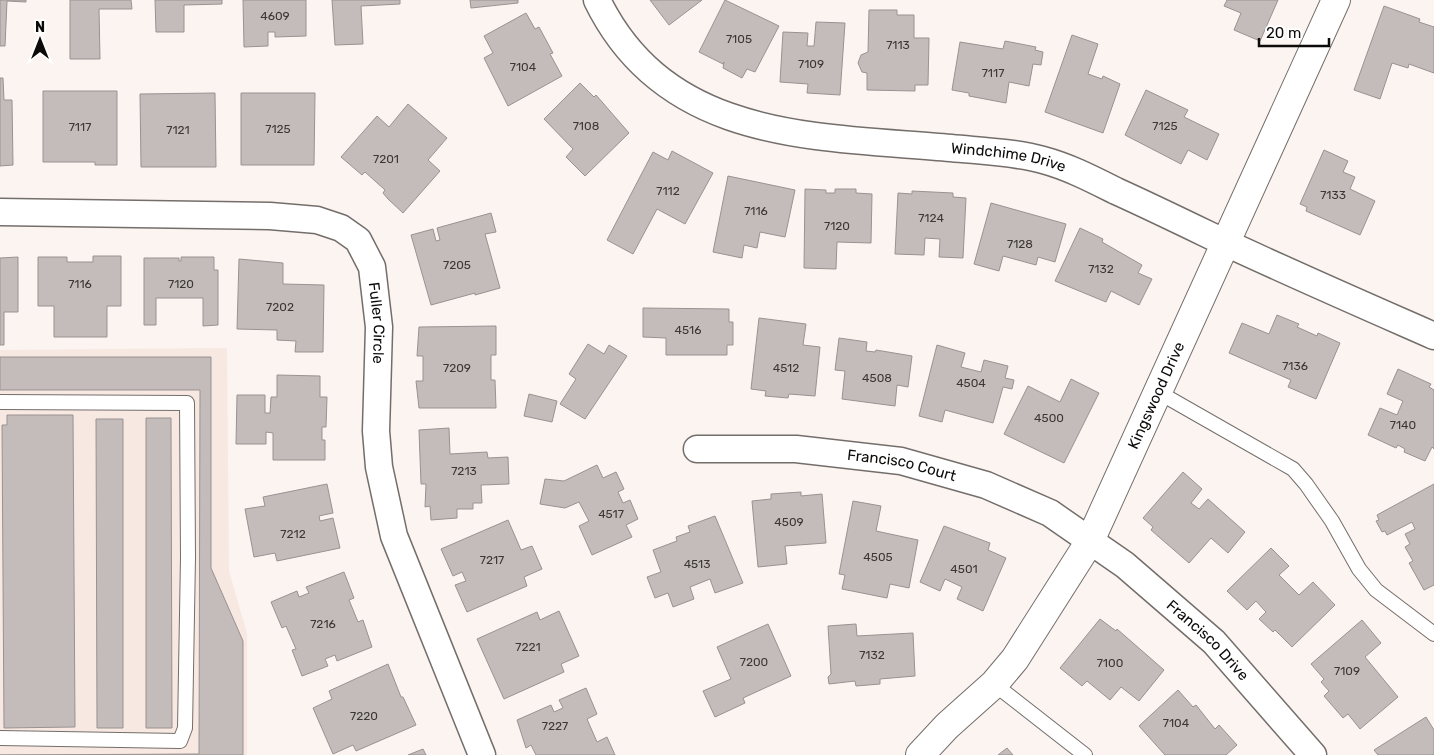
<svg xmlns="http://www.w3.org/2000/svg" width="1434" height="755" viewBox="0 0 1434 755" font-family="Rubik,sans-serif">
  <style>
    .built { fill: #f8e8e2 }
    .building { fill: #c4bcbb; stroke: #999291 }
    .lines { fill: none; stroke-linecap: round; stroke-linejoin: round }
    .service-casing { stroke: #746e6b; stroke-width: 16 }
    .minor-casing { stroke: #746e6b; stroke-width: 29 }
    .tertiary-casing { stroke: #746e6b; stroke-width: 30 }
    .service { stroke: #fff; stroke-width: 14 }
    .minor { stroke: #fff; stroke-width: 26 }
    .tertiary { stroke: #fff; stroke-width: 28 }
    .labels { text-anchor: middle; stroke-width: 4.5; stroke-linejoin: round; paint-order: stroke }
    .number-label { font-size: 12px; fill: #3b3736 }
    .street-label { font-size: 15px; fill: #0d0b0a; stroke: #fff }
  </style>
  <rect width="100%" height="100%" fill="#fbf4f1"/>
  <path class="built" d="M227 348 229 571 247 633V755H0V350Z"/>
  <g class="building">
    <path d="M0 0H26V2L7 1 5 46H0Z"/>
    <path d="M70 0H131L132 9H99L100 59H70Z"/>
    <path d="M155 0H222V4L184 5V32H156Z"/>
    <path d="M243 0H306V36L275 37V32H268V46L244 47Z"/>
    <path d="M332 0H400V4L361 6 363 44 335 45Z"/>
    <path d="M470 0H518V3L471 8Z"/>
    <path d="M650 0H702L669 25Z"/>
    <path d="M725 0 779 26 755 72 747 69 742 78 723 68 724 62 723 64 699 52Z"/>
    <path d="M1227 0H1278L1260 41 1234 30 1241 13 1224 6Z"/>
    <path d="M1384 6 1420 19 1419 22 1434 27V73L1409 64 1408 68 1392 63 1380 99 1354 90Z"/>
    <path d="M869 10H897V15H914V38H929L928 85H915V91L867 90V73L862 72 858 63 861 55 868 52Z"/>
    <path d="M526 13 535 29 539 27 553 53 550 54 562 76 508 106 484 58 493 53 484 36Z"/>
    <path d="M816 22 845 23 840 95 807 93 808 84 780 82 783 32 808 33 807 46H814Z"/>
    <path d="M1072 35 1098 44 1088 74 1102 79 1103 76 1120 84 1103 133 1045 112Z"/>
    <path d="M1005 41 1036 47 1035 50 1043 52 1041 65 1033 64 1029 86 1009 82 1006 103 969 96V93L952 90 960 42 1003 49Z"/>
    <path d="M0 78H3L4 100H12L13 165 0 166Z"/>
    <path d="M580 83 594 97 596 95 629 133 585 176 566 157 573 149 544 119Z"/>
    <path d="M1146 90 1188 110 1184 117 1219 134 1207 160 1188 150 1181 164 1125 135Z"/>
    <path d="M43 91H117V165H95V162H43Z"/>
    <path d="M215 93 216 167H141L140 94Z"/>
    <path d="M241 93H315L314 165H241Z"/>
    <path d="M408 104 447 138 428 160 440 171 403 213 388 199 383 193 385 190 365 172 362 175 341 157 377 116 389 127Z"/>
    <path d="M1324 150 1348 161 1343 172 1355 177 1350 189 1375 201 1360 235 1306 211 1307 207 1300 204Z"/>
    <path d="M672 151 713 173 685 224 657 209 633 254 607 240 653 152 668 160Z"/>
    <path d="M728 176 795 190 785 237 760 232 757 248 744 245 742 258 713 252Z"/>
    <path d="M805 189 826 190V193H835V189H856V193L872 194 871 243 837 242 836 269 804 268Z"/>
    <path d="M912 191 953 193V197L966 198 963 258 939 257 940 239 925 238 924 255 895 254 898 193 912 194Z"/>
    <path d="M991 203 1066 224 1055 262 1038 257 1036 265 1003 256 999 271 974 264Z"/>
    <path d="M491 213 496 232 485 234 500 288 475 295V293L431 305 411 235 433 229 436 241 440 240 437 228Z"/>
    <path d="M1080 228 1103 239 1102 242 1142 265 1138 273 1152 279 1139 305 1111 291 1106 302 1055 281Z"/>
    <path d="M93 256H121V306H107V337H54V306H38V257H67V262H93Z"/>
    <path d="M18 257V312H4V345H0V258Z"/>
    <path d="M181 257H214V270H218V325L203 326V298H156V325H144V258H179V261H181Z"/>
    <path d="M239 259 283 263V284L324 285 323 352H295L296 341 277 340V330L237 329Z"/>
    <path d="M643 308 729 309V322H733V345H727V355H666V338L643 337Z"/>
    <path d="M1277 315 1299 324 1297 327 1317 336 1318 333 1340 343 1316 399 1288 387 1291 380 1229 353 1242 323 1269 334Z"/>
    <path d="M759 318 806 324 803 345 820 347 815 396 789 394 788 398 765 396 766 391 751 389Z"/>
    <path d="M496 326V355H491V380H495L496 408H419L416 381H423V356H417L419 327Z"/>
    <path d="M839 338 867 342 866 351 875 352 876 350 912 356 908 387 897 385 895 406 842 399 845 371 835 370Z"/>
    <path d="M588 344 604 354 609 345 627 356 585 419 560 404 576 379 569 374Z"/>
    <path d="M937 345 965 353 961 367 981 372 984 360 1008 366 1005 378 1014 380 1012 389 1003 387 993 423 945 410 942 422 919 416Z"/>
    <path d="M0 357H211V568L243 641V755H0L199 754 200 390H0Z"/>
    <path d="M1398 369 1431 384 1429 387 1434 390V449L1432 447 1425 461 1404 452 1405 449 1398 445 1396 448 1368 435 1380 408 1397 415 1403 401 1387 394Z"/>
    <path d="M277 375 320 376V397H327L326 427H322V440H325V460H273V433L266 432V444H236L237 395H265V413H270L271 397H277Z"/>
    <path d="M1071 379 1099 393 1064 463 1004 434 1028 386 1060 402Z"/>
    <path d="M529 394 557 401 552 422 524 416Z"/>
    <path d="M7 415H73L75 727 4 728 2 425H7Z"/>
    <path d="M146 418H171L172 728H146Z"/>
    <path d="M96 419H123V728H97Z"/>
    <path d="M449 428 450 454 487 452 488 458 508 457 509 484 481 485 482 503H473V509H457V518L431 520 430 506 425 507 426 484H421L419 430Z"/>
    <path d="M597 465 603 478 616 472 624 489 618 492 623 503 630 500 638 519 626 525 632 537 592 555 579 526 589 521 579 502 565 508 540 504 545 479 564 481Z"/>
    <path d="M1183 472 1202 489 1191 503 1199 509 1208 499 1245 532 1228 553 1211 538 1189 563 1151 530 1153 527 1143 518Z"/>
    <path d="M327 484 333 513 319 516 320 521 333 518 340 548 277 561 275 553 254 557 245 509 265 506 263 497Z"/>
    <path d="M1434 484V585L1424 590 1409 563 1413 561 1405 547 1410 544 1405 534 1415 529 1412 522 1387 535 1385 531 1382 532 1376 521 1379 520 1377 515Z"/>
    <path d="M801 492V496L822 494 826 543 785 546 787 564 758 567 752 501 771 499V494Z"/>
    <path d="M853 501 881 506 876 531 918 540 909 588 890 584 887 598 842 589 845 575 839 574Z"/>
    <path d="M715 516 743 583 715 593 710 579 690 587 694 599 673 607 668 593 655 598 647 577 661 572 653 550 677 541 676 537 690 532 688 526Z"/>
    <path d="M508 520 521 550 532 546 542 569 524 577 527 586 467 612 455 585 466 581 462 572 453 576 441 549Z"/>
    <path d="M944 526 990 543 988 550 1006 558 983 611 957 599 962 587 945 579 940 591 920 582Z"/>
    <path d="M1271 548 1289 566 1279 575 1299 595 1313 582 1335 605 1292 647 1275 630 1273 632 1259 619 1266 612 1256 601 1247 610 1227 591Z"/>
    <path d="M344 572 354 598 349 600 358 622 363 620 372 647 337 661 335 655 325 659 328 666 302 676 292 650 296 649 286 626 282 628 271 602 297 591 299 597 309 593 306 587Z"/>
    <path d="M559 611 579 656 561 664 564 672 504 699 477 639 537 612 540 620Z"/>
    <path d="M1100 619 1116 631 1117 629 1164 670 1139 701 1121 687 1110 700 1087 681 1082 686 1060 668Z"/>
    <path d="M1362 620 1381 643 1365 657 1398 697 1360 729 1348 714 1343 718 1324 696 1329 691 1321 682 1324 679 1311 664Z"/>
    <path d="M768 624 791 676 743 698 745 703 715 717 703 691 731 679 717 647Z"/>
    <path d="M856 624 857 636 913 633 915 676 880 679V684L856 686 855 681 829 684 828 677 831 674 828 626Z"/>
    <path d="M388 664 401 697H403L416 725 356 751 353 745 333 754 313 708 332 699 329 691Z"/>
    <path d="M586 688 597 714 587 719 597 742 607 737 615 755H536L531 745 526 748 517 720 551 705 554 712 563 708 559 700Z"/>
    <path d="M1178 690 1193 707 1196 705 1215 729 1219 725 1237 745 1226 755H1165L1139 726Z"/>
    <path d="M1426 717 1434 730V755H1378L1374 750Z"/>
    <path d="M1007 748 1013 755H998Z"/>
    <path d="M423 749 426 755H408Z"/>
  </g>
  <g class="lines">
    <g class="service-casing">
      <g id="service">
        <path d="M1158 392 1293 469 1306 484 1332 521 1359 569 1376 590 1434 634"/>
        <path d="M0 402 187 403 188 557 185 728 180 741 0 738"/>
        <path d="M994 684 1085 755"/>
      </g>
    </g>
    <g class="minor-casing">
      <g id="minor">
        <path id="s1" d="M597 0C666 142 816 136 951 148 981 151 1014 152 1043 160 1069 167 1092 179 1116 191 1147 205 1178 220 1209 235 1283 270 1359 303 1434 336"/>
        <path id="s2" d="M0 212 270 216 317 220 341 228 358 240 372 267 379 327 376 431 379 467 394 536 482 755"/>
        <path id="s3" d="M697 449H796L901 461 986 485 1050 513 1125 565 1214 642 1313 755"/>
      </g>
    </g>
    <g class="tertiary-casing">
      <g id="tertiary">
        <path id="s4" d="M920 755 947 726 994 684 1015 659 1090 541 1336 0"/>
      </g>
    </g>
    <use href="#service" class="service"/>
    <use href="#minor" class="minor"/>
    <use href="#tertiary" class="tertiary"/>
  </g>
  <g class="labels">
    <g class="number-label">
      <text x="275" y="20">4609</text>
      <text x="739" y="43">7105</text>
      <text x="898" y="49">7113</text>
      <text x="811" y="68">7109</text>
      <text x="523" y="71">7104</text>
      <text x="993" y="77">7117</text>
      <text x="586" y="130">7108</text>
      <text x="1165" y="130">7125</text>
      <text x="80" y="131">7117</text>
      <text x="278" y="133">7125</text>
      <text x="178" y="134">7121</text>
      <text x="386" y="163">7201</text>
      <text x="668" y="195">7112</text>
      <text x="1333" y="199">7133</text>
      <text x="756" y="215">7116</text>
      <text x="931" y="222">7124</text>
      <text x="837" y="230">7120</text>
      <text x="1020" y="248">7128</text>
      <text x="457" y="269">7205</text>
      <text x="1101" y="273">7132</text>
      <text x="80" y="288">7116</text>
      <text x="181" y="288">7120</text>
      <text x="280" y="311">7202</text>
      <text x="688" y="334">4516</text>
      <text x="1295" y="370">7136</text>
      <text x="457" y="372">7209</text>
      <text x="786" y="372">4512</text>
      <text x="877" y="382">4508</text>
      <text x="971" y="387">4504</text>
      <text x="1049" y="422">4500</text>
      <text x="1403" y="429">7140</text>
      <text x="464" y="475">7213</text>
      <text x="611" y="518">4517</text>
      <text x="789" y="526">4509</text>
      <text x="293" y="538">7212</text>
      <text x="878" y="561">4505</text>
      <text x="492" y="564">7217</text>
      <text x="697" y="568">4513</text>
      <text x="964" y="573">4501</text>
      <text x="323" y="628">7216</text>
      <text x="528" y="651">7221</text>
      <text x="872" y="659">7132</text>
      <text x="754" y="666">7200</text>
      <text x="1110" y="667">7100</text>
      <text x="1347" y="675">7109</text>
      <text x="364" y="720">7220</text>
      <text x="1176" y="727">7104</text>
      <text x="555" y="730">7227</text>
    </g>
    <g class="street-label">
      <text dy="5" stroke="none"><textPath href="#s1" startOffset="464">Windchime Drive</textPath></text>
      <text dy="5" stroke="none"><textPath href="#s2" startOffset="450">Fuller Circle</textPath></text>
      <text dy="5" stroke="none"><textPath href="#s4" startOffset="435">Kingswood Drive</textPath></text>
      <text dy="5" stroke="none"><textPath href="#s3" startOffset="206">Francisco Court</textPath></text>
      <text dy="5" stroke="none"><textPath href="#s3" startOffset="566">Francisco Drive</textPath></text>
    </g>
  </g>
  <g transform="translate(40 40)" stroke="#ffffff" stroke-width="4" paint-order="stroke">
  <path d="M0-4L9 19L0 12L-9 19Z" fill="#0d0b0a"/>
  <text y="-8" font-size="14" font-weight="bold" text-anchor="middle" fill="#0d0b0a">N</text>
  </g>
  <path d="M1259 38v8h70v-8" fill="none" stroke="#0d0b0a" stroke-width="2.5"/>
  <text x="1266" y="38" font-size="15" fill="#0d0b0a" stroke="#ffffff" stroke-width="4" paint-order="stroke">20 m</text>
</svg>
